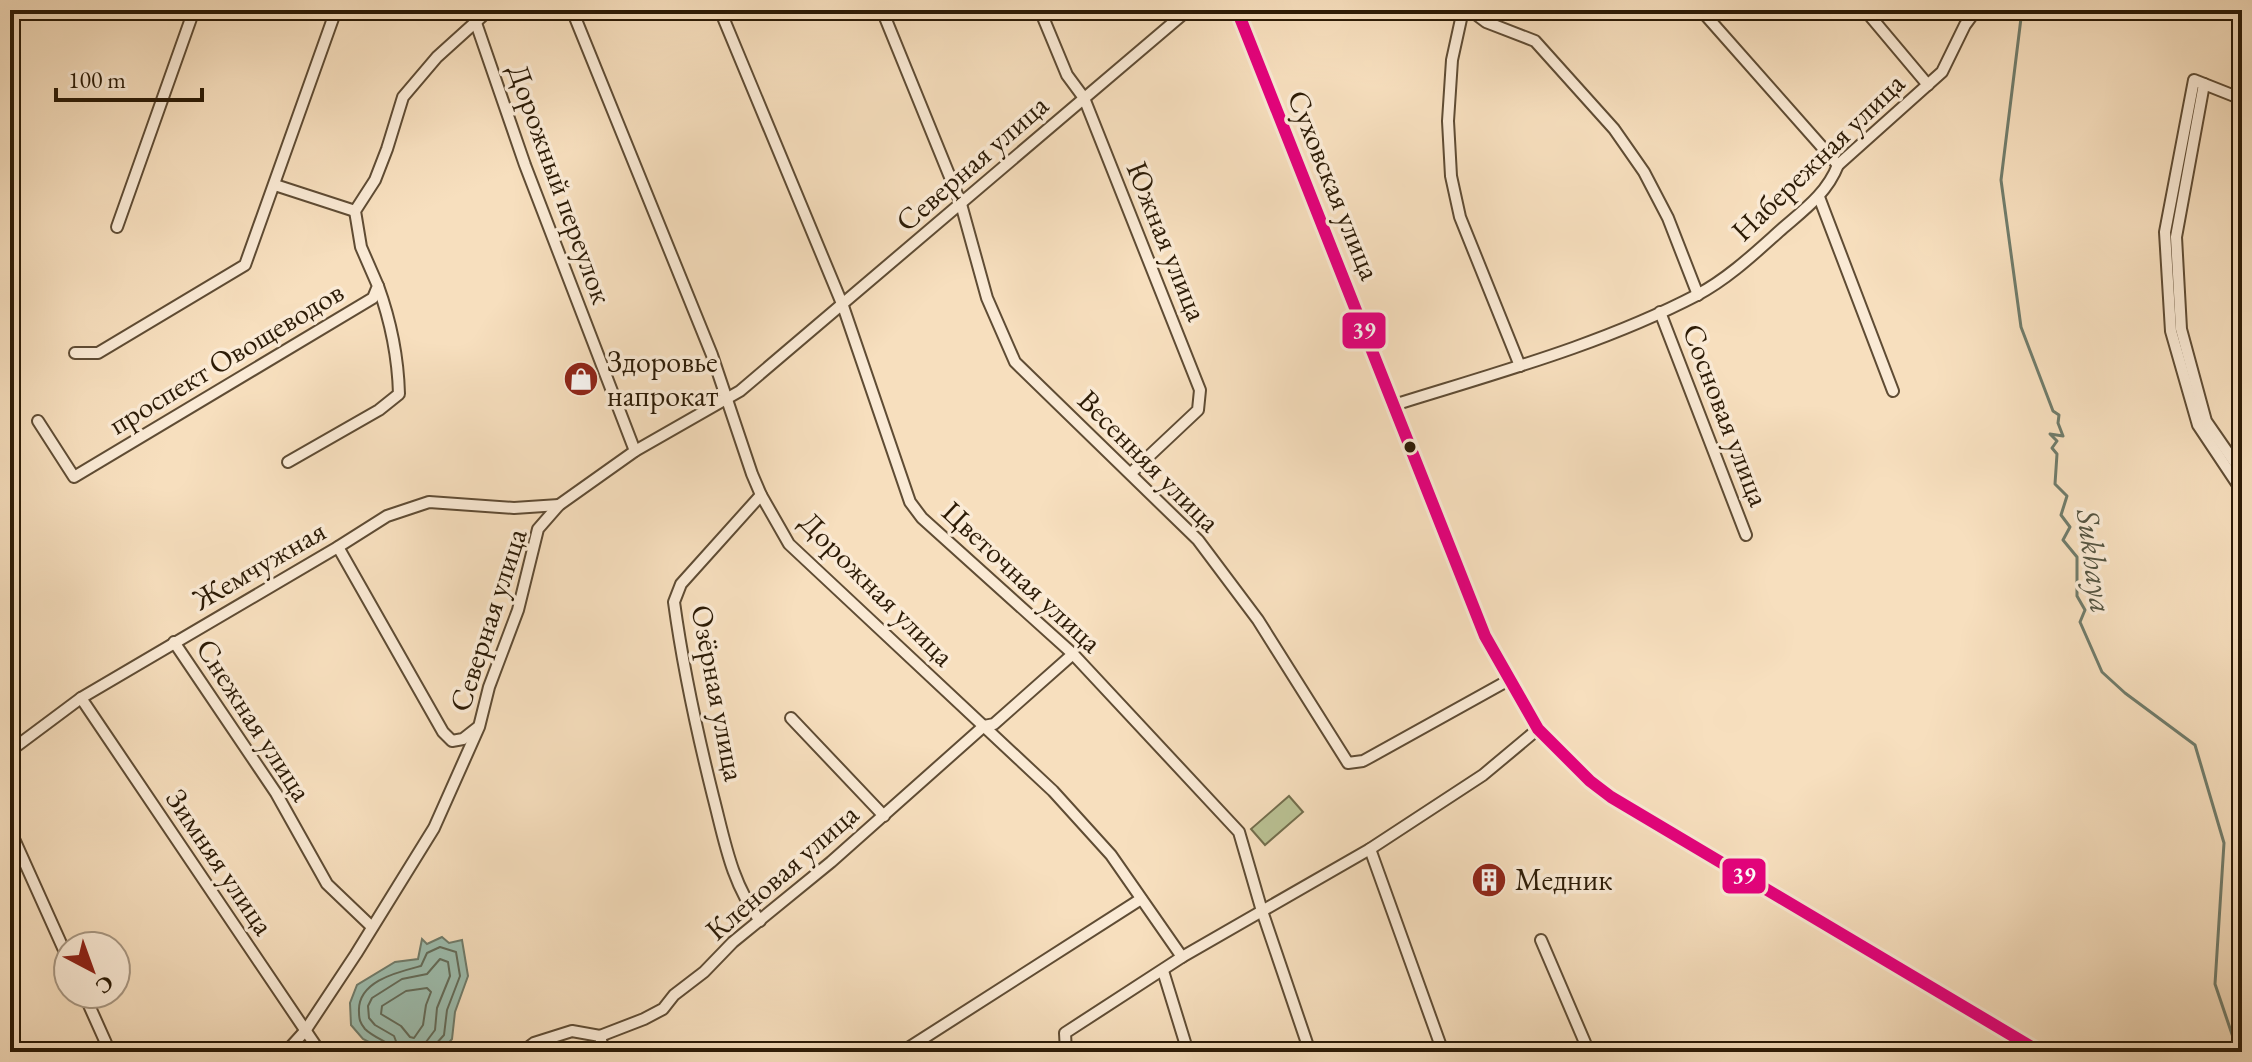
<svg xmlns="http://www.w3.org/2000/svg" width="2252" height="1062" viewBox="0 0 2252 1062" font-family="'EB Garamond',serif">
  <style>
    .green { fill: #bac294; stroke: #736e4d; stroke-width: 2 }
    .water { fill: #9dbdae; stroke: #707c6b; stroke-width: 2 }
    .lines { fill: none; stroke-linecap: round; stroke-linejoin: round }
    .shore { stroke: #646c5a; stroke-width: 2 }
    .stream { stroke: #707c6b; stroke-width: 3 }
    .minor-casing { stroke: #5f4c34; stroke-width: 14 }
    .tertiary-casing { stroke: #5f4c34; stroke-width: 16 }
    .minor { stroke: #faead5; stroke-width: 10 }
    .tertiary { stroke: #faead5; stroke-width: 12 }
    .bus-1-casing { stroke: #faead5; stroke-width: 18 }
    .bus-1 { stroke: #e5007d; stroke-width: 12 }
    .bus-dot { fill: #2c1b06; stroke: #faead5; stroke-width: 3 }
    .labels { text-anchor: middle; stroke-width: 7; stroke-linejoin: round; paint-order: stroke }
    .street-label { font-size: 30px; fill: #2c1b06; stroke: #faead5 }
    .poi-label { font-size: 30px; fill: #2c1b06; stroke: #faead5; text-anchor: start }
    .water-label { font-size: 32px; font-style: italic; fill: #545441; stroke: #faead5 }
    .line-badge { stroke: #faead5; stroke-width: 3 }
    .badge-label { font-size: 22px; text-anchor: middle; font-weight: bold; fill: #fff }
  </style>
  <rect width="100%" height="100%" fill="#f7dfbe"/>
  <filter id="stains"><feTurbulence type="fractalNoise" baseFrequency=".0025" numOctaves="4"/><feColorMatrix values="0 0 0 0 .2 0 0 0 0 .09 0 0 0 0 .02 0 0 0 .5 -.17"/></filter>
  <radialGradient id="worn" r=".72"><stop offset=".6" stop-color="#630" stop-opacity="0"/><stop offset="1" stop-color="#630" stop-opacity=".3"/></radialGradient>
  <path class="green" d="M1289 796 1303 812 1265 845 1251 829Z"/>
  <path class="water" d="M442 937 449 943 462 940 468 976 455 1012 452 1039 441 1052H388L363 1039 351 1025 350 1003 357 985 395 962 418 959 422 939 427 944Z"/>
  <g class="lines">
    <g class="shore">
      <path d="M427 988 431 992 426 1005 423 1025 414 1038 410 1037 401 1026 381 1014 382 1006 406 991Z"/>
      <path d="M389 1052 387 1043C380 1039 371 1035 365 1029 360 1023 359 1019 359 1012 357 981 398 972 421 966L427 953 440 947 456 952 460 976 447 1010 444 1035 435 1045 434 1052"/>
      <path d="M400 1052 394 1036 375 1025 369 1018 368 1006 372 998 402 979 427 974 440 959 448 962 450 976 437 1008 435 1030 426 1042 424 1052"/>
    </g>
    <path class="stream" d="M2022 10 2001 180 2021 327 2053 411 2059 415 2058 423 2063 436 2050 434 2057 441 2052 448 2057 454 2055 484 2067 496 2061 515 2070 527 2063 540 2077 557V596L2085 610 2080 622 2102 672 2125 693 2195 745 2224 843 2215 984 2238 1052"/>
    <g class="minor-casing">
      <g id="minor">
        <path d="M572 10 712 355 752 474 761 495 789 544 1053 791 1111 855 1182 957"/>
        <path d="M720 10 843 306 910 502 922 518 1073 654 1239 832 1262 911 1310 1052"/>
        <path d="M882 10 961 204 987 298 1015 362 1198 540 1258 620 1348 763 1363 761 1509 680"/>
        <path d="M1040 10 1067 75 1084 98 1200 390 1198 410 1131 473"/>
        <path d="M1463 10 1452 60 1448 121 1451 176 1460 217 1520 366"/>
        <path d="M1470 10 1486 22 1535 41 1614 129 1644 172 1668 218 1698 295"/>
        <path d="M1701 10 1838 165"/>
        <path d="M1865 10 1928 85"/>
        <path d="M10 18 13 10"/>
        <path d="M476 23 525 165 635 451"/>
        <path d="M2204 84 2176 237 2181 329 2206 421 2242 473"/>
        <path d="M2242 99 2194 80 2165 232 2171 331 2198 425 2242 491"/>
        <path d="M275 185 355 211"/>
        <path d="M1819 197 1893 391"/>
        <path d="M117 227 194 10"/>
        <path d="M1660 312 1746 535"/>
        <path d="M75 353H98L245 265 336 10"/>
        <path d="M1394 405C1496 373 1601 345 1697 295 1729 278 1756 252 1783 228 1805 209 1827 193 1838 165L1942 72 1965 25 1976 10"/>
        <path d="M38 421 74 477 373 298 378 286 361 247 355 211 375 180 387 149 403 97 437 57 489 10"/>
        <path d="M288 462 379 410 399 394C398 356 391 322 378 286"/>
        <path d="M338 547 443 732 452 741 463 739 477 728"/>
        <path d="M174 642 276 793 327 884 372 927"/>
        <path d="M81 698 320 1052"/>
        <path d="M791 718 884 816"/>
        <path d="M10 751 81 698 338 547 387 516 429 502 514 508 559 505"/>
        <path d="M10 830 68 959"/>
        <path d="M1370 849 1443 1052"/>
        <path d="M760 921C731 882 725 842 713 796 697 732 683 668 674 602L681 584 761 495"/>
        <path d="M1541 940 1589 1052"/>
        <path d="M1163 971 1188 1052"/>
        <path d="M84 994 110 1052"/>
        <path d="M600 1036 644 1019 663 1009 674 995 704 972 733 942 831 862 984 726 994 724 1073 654"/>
        <path d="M286 1052 305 1031 356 954 434 828 479 727 489 687 518 610 538 529 559 505 635 451 740 391 1188 10"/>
        <path d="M522 1052 534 1043 572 1031 600 1036 604 1052"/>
        <path d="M902 1052 1141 899"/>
        <path d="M1066 1052 1065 1033 1182 957 1370 849 1483 775 1538 729"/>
      </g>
    </g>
    <g class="tertiary-casing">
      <path id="tertiary" d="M1237 10 1485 636 1538 729 1590 781 1611 797 2040 1052"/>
    </g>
    <use href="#minor" class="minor"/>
    <use href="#tertiary" class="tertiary"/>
    <g class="bus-1-casing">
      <path id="bus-1" d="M1237 10 1485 636 1538 729 1590 781 1611 797 2040 1052"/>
    </g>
    <use href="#bus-1" class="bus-1"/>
  </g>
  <defs>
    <g id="shop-disc" transform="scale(1.8)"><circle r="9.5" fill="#8f2418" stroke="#faead5"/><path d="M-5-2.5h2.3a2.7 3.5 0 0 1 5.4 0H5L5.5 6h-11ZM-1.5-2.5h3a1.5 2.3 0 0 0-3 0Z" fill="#fff"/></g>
    <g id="building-disc" transform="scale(1.8)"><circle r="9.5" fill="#8f2418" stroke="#faead5"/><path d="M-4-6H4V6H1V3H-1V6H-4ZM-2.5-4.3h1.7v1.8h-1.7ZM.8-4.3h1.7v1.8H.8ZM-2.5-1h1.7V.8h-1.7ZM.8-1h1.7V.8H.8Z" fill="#fff"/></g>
  </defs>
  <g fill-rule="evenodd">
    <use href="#shop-disc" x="581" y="379"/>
    <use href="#building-disc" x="1489" y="880"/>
  </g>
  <circle class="bus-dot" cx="1410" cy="447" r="7"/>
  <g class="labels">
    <g class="street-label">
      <text transform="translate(1818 157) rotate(-44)" y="10">Набережная улица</text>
      <text transform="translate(972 163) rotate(-41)" y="10">Северная улица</text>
      <text transform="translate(560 184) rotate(70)" y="10">Дорожный переулок</text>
      <text transform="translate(1334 185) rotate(68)" y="10">Суховская улица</text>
      <text transform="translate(1167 241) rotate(68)" y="10">Южная улица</text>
      <text transform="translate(226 358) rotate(-31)" y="10">проспект Овощеводов</text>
      <text transform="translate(1726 415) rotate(69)" y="10">Сосновая улица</text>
      <text transform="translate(1149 461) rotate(45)" y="10">Весенняя улица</text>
      <text transform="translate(259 565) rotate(-30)" y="10">Жемчужная</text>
      <text transform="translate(1022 577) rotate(43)" y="10">Цветочная улица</text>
      <text transform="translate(877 589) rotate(45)" y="10">Дорожная улица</text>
      <text transform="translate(488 620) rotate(-72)" y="10">Северная улица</text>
      <text transform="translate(718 693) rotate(79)" y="10">Озёрная улица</text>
      <text transform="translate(254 720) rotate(57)" y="10">Снежная улица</text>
      <text transform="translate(220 862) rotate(56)" y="10">Зимняя улица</text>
      <text transform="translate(782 872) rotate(-41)" y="10">Кленовая улица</text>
    </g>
    <g class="poi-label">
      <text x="607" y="372">Здоровье<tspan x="607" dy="34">напрокат</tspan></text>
      <text x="1515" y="890">Медник</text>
    </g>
    <g class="water-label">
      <text transform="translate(2095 561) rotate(82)" y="11">Sukhaya</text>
    </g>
  </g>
  <g class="line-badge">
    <rect x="1341" y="311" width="46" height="39" rx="8" fill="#e5007d"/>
    <rect x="1721" y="857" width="46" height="38" rx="8" fill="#e5007d"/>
  </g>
  <g class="badge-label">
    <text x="1364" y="338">39</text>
    <text x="1744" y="883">39</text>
  </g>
  <rect width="2252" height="1062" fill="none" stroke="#f7dfbe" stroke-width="40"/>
  <rect x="12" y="12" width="2228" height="1038" fill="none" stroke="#2c1b06" stroke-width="4"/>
  <rect x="20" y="20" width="2212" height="1022" fill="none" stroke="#2c1b06" stroke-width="2"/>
  <g transform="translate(92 970) rotate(139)"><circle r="38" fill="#faead5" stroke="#a89782" stroke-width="2"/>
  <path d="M0-6L14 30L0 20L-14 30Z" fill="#8f2418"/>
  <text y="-12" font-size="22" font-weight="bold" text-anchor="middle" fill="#2c1b06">С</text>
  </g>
  <path d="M56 88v12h146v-12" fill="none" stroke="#2c1b06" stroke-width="4"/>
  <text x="68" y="88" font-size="24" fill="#2c1b06" stroke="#faead5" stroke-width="6" paint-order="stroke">100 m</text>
  <rect width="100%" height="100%" filter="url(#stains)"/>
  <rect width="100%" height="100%" fill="url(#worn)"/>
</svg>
